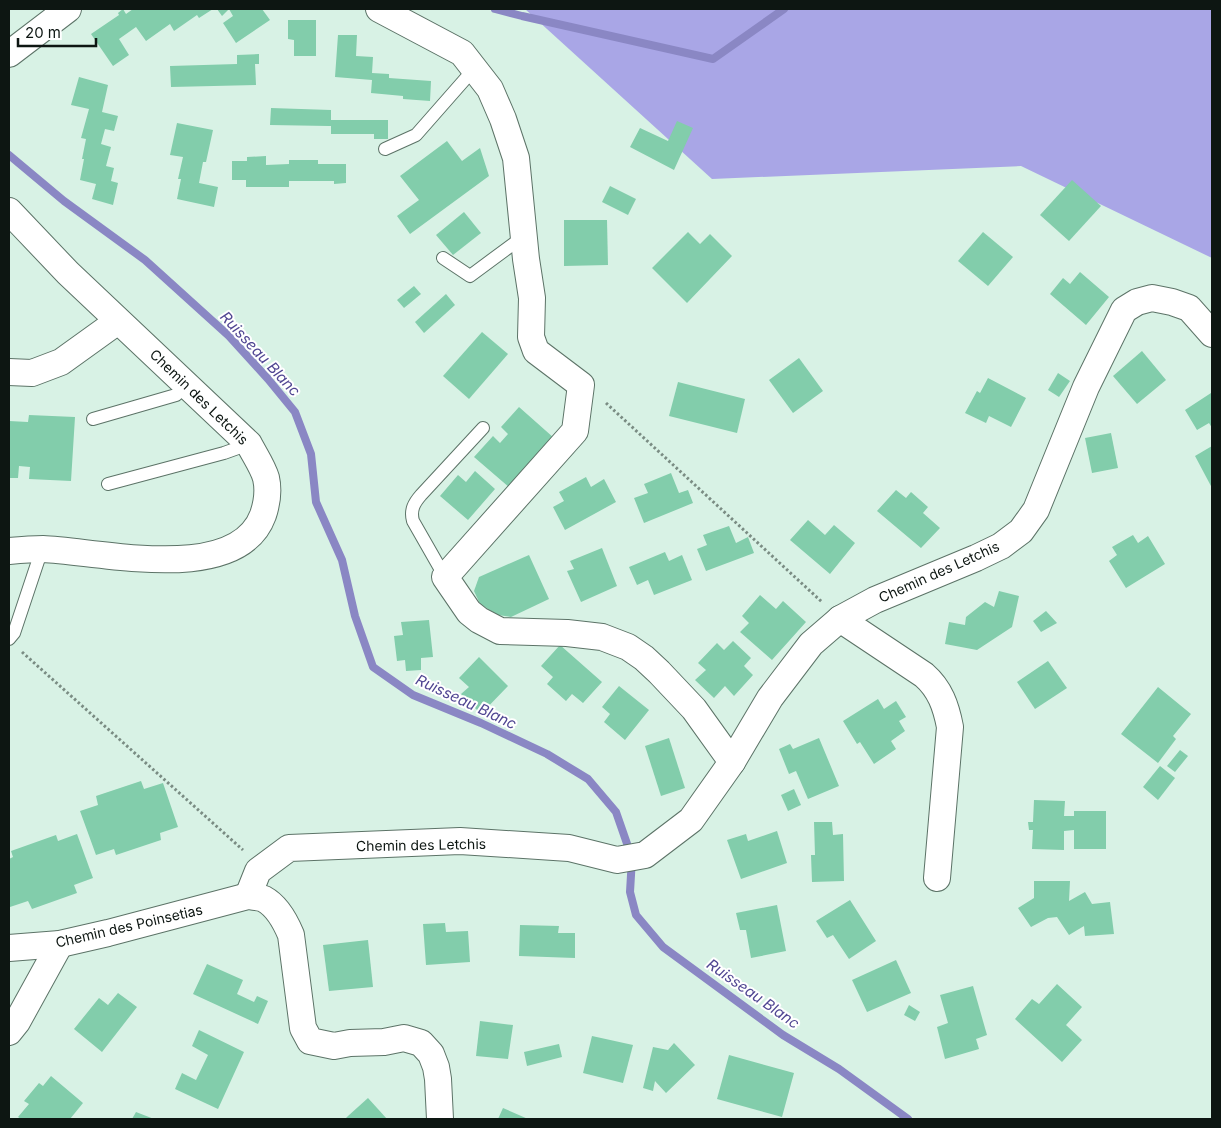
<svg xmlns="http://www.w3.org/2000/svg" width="1221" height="1128" viewBox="0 0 1221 1128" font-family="Inter,sans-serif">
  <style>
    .forest { fill: #a9a6e6 }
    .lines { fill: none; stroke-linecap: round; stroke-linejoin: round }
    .stream { stroke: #8a87c4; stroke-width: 8 }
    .building { fill: #82cdab }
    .service-casing { stroke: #5c7367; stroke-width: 14 }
    .minor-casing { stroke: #5c7367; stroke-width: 28 }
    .path { stroke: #7a8c83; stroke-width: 3; stroke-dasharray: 2.5 2.5; stroke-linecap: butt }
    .service { stroke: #fff; stroke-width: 12 }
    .minor { stroke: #fff; stroke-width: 26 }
    .labels { text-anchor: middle; stroke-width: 4; stroke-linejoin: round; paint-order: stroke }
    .street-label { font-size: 14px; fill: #0d1612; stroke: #fff }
    .water-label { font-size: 15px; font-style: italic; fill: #504692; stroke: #fff }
  </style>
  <rect width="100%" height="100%" fill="#d8f2e5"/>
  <path class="forest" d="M525 9H1212V258L1021 166 712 179Z"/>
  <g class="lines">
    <g class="stream">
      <path d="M495 9 522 16 713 59 784 9"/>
      <path d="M9 155 64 201 145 260 229 336 268 379 295 412 311 454 316 502 342 560 355 616 373 667 413 695 481 723 547 754 588 779 616 812 632 858 630 892 636 915 663 947 783 1035 839 1069 908 1119"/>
    </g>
  </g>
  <g class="building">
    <path d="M123 9 126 14 133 9H213L199 18 197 15 174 31 170 24 146 41 136 27 119 39 129 55 113 66 91 34 119 15 118 13Z"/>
    <path d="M217 9H262L270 20 236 43 223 23 233 16 229 9 222 16Z"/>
    <path d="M288 20H316V56H294V40L288 39Z"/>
    <path d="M338 35H357L356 56 373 57 372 73 389 74V78L431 81 430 101 403 99V96L371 93 372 80 335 77Z"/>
    <path d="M259 54V64H255L256 85 171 87 170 66 237 64V55Z"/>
    <path d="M79 77 108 85 102 112 118 116 114 131 105 129 101 144 111 147 106 166 114 168 111 181 118 183 113 205 92 199 96 184 80 180 84 159H82L86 139 81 138 89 109 71 105Z"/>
    <path d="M271 108 331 110V120H388V139H374V134H331V126H329L270 125Z"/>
    <path d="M677 121 693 128 674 170 630 147 640 128 668 141Z"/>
    <path d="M177 123 213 130 206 162H203L199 183 218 187 214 207 177 199 181 179H178L183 157 170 155Z"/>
    <path d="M447 141 462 161 480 148 489 176 410 234 397 216 419 200 400 176Z"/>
    <path d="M266 156V165L289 164V160H318V164H346V183L334 184V181H289V187H246V180H232V161H247V157Z"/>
    <path d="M1072 180 1101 206 1069 241 1040 215Z"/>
    <path d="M610 186 636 199 628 215 602 202Z"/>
    <path d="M464 212 481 233 453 255 436 235Z"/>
    <path d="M564 220H607L608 265 564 266Z"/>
    <path d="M688 232 700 244 710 234 732 256 687 303 652 268Z"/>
    <path d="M983 232 1013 257 988 286 958 261Z"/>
    <path d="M1080 272 1109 297 1086 325 1050 294 1063 278 1070 284Z"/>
    <path d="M414 286 421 294 404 308 397 300Z"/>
    <path d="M446 294 455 305 424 333 415 322Z"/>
    <path d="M482 332 508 354 469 399 443 376Z"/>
    <path d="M1142 351 1166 380 1137 404 1113 376Z"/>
    <path d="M799 358 823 391 793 413 769 380Z"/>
    <path d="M1058 373 1070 381 1059 397 1048 390Z"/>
    <path d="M988 378 1026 398 1011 427 989 416 986 423 965 413 977 391 980 393Z"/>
    <path d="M678 382 745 399 737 433 669 416Z"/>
    <path d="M1211 393 1212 428 1209 423 1197 430 1185 410Z"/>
    <path d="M519 407 554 438 510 488 474 457 493 436 500 443 508 434 501 427Z"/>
    <path d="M29 415 75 417 71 481 29 479 30 467 19 466 18 478H9V421L28 422Z"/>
    <path d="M1111 433 1118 468 1092 473 1085 438Z"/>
    <path d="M1212 446V488L1195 456Z"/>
    <path d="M475 471 495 489 468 520 440 496 458 475 466 482Z"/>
    <path d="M671 473 679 493 688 490 693 503 644 523 634 498 648 493 644 484Z"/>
    <path d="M586 477 591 487 604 479 616 502 565 530 553 507 564 501 559 492Z"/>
    <path d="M896 490 906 498 911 492 928 507 923 513 940 528 921 548 877 511Z"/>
    <path d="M808 520 825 535 834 525 855 543 830 574 790 540Z"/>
    <path d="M729 526 736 543 748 537 754 553 706 571 697 549 707 545 703 535Z"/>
    <path d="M1133 535 1138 543 1148 536 1165 564 1126 588 1109 561 1117 555 1112 547Z"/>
    <path d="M602 548 617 586 581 602 567 571 574 569 570 561Z"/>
    <path d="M665 552 669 561 682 555 692 580 654 595 648 580 637 585 629 567Z"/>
    <path d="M529 555 549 599 511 617 498 615 480 604 474 591 479 577Z"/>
    <path d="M999 591 1019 596 1012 627 977 650 945 644 949 622 965 625 966 617 985 602 994 607Z"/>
    <path d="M760 595 776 609 783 601 806 622 772 660 740 632 749 623 742 616Z"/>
    <path d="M1046 611 1057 623 1041 632 1033 621Z"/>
    <path d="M429 620 433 657 421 658V670L406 671 405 660 397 661 394 636 403 635 401 622Z"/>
    <path d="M733 641 751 658 744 666 753 675 734 696 725 686 714 698 695 680 706 670 698 663 717 643 724 650Z"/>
    <path d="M560 645 602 682 583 703 572 694 566 701 547 684 553 677 541 666Z"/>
    <path d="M479 657 508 686 481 714 461 694 469 687 459 678Z"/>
    <path d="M1048 661 1067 688 1035 709 1017 682Z"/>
    <path d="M619 686 649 710 625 740 604 722 610 714 602 707Z"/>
    <path d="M1158 687 1191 714 1173 736 1176 739 1158 763 1121 734Z"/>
    <path d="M878 699 884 709 896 701 906 717 899 721 905 731 891 741 896 749 874 764 860 742 857 744 843 721Z"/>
    <path d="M669 738 685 788 661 796 645 746Z"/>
    <path d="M819 738 839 786 808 799 796 771 789 774 779 749 790 744 793 749Z"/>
    <path d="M1180 750 1188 756 1175 772 1167 766Z"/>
    <path d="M1160 766 1175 778 1158 800 1143 787Z"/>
    <path d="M141 781 144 789 163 783 178 827 160 833 161 840 116 855 114 849 96 855 80 811 98 805 96 796Z"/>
    <path d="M794 789 801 805 788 811 781 795Z"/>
    <path d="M1034 800 1065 801 1064 816H1074V811H1106V849H1074V830L1064 831V850L1032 849 1033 830H1029L1028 822H1033Z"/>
    <path d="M814 822H832L833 835 843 834 844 881 812 882 811 855H815Z"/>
    <path d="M777 831 787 863 741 879 727 840 746 834 748 841Z"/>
    <path d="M77 834 93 878 74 885 77 893 32 909 28 901 10 907 9 902V859L13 857 11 851 56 835 58 841Z"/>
    <path d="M1034 881H1070L1069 901 1085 892 1092 904 1110 902 1114 934 1085 936 1084 926 1069 935 1057 917 1048 918 1031 927 1018 908 1034 898Z"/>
    <path d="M850 900 876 941 849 959 833 935 827 938 816 921Z"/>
    <path d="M777 905 786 951 751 958 746 930H740L736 913Z"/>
    <path d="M445 923 446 932 468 931 470 962 426 965 423 924Z"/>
    <path d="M520 925 559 926 558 933H575V958L519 956Z"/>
    <path d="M368 940 373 987 329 991 323 945Z"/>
    <path d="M896 960 911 993 867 1012 852 980Z"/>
    <path d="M207 964 243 980 237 994 254 1002 257 996 268 1001 258 1024 193 994Z"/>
    <path d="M1057 984 1082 1007 1066 1025 1082 1040 1062 1062 1015 1019 1032 999 1039 1004Z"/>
    <path d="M973 986 987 1035 976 1039 979 1049 945 1059 937 1027 948 1023 940 995Z"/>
    <path d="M118 993 137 1007 102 1052 74 1029 99 998 108 1005Z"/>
    <path d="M909 1005 920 1012 915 1021 904 1015Z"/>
    <path d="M480 1021 513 1025 508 1059 476 1056Z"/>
    <path d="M199 1030 244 1052 218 1109 175 1089 182 1073 196 1080 208 1055 192 1046Z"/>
    <path d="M592 1036 633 1045 623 1083 583 1073Z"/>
    <path d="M674 1043 695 1065 666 1093 655 1081 653 1091 643 1088 653 1047 668 1050Z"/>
    <path d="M559 1044 562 1057 527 1066 524 1052Z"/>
    <path d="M729 1055 794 1073 782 1117 717 1099Z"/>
    <path d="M51 1076 83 1103 70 1119H21L18 1117 29 1104 24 1101 39 1083 43 1086Z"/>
    <path d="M368 1098 387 1119H345L348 1116Z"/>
    <path d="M503 1108 528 1119H498Z"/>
    <path d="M136 1112 154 1119H132Z"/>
  </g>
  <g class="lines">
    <g class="service-casing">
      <g id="service">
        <path d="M385 149 416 135 474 69"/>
        <path d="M443 258 470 276 524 236"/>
        <path d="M93 419 176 395 187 385"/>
        <path d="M108 484 224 453 249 444"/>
        <path d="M445 577 413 521C410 510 414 503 421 495L483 428"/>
        <path d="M9 639 14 633 42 549"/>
      </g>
    </g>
    <g class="minor-casing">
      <g id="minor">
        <path d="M379 9 462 53 490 89 503 119 516 158 526 259 532 298 531 337 536 351 581 385 575 431 445 577 469 612 479 620 500 631 567 633 602 637 628 647 644 658 659 672 694 709 732 762"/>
        <path d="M9 54 68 9"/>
        <path d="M9 211 68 273 249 444C254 454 263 467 266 478 269 491 267 503 263 515 237 586 99 551 43 549 32 549 20 550 9 551"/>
        <path d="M9 372 32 373 61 362 118 321"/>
        <path d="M840 619 924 675C940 689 946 706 950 727L937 878"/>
        <path d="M248 896 258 871 289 848 460 841 569 848 617 860 645 855 691 820 732 762 770 698 811 644 840 619 875 600 976 558 1001 546 1021 531 1036 510 1086 387 1124 310 1137 302 1152 298 1172 302 1189 308 1212 334"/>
        <path d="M9 948 60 944 108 933 248 896C252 897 260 897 264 899 277 906 286 923 291 935L303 1028 310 1041 334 1046 350 1043 384 1042 404 1038 421 1043 431 1054 436 1067 438 1079 440 1119"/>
        <path d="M9 1032 17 1022 60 944"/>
      </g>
    </g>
    <g class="path">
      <path d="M606 403 822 602"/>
      <path d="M22 652 243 850"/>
    </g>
    <use href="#service" class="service"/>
    <use href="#minor" class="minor"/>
  </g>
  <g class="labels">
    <g class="street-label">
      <text transform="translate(199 397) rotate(44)" y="5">Chemin des Letchis</text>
      <text transform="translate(939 572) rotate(-24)" y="5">Chemin des Letchis</text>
      <text transform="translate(421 845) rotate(-1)" y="5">Chemin des Letchis</text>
      <text transform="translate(129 926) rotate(-13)" y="5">Chemin des Poinsetias</text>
    </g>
    <g class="water-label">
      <text transform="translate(260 354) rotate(47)" y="5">Ruisseau Blanc</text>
      <text transform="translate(466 702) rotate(25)" y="5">Ruisseau Blanc</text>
      <text transform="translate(753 994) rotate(35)" y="5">Ruisseau Blanc</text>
    </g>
  </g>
  <rect width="1221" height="1128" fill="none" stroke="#0d1612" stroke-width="20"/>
  <path d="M18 38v8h78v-8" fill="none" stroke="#0d1612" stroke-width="2.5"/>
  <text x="25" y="38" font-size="15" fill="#0d1612" stroke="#ffffff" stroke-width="4" paint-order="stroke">20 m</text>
</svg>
